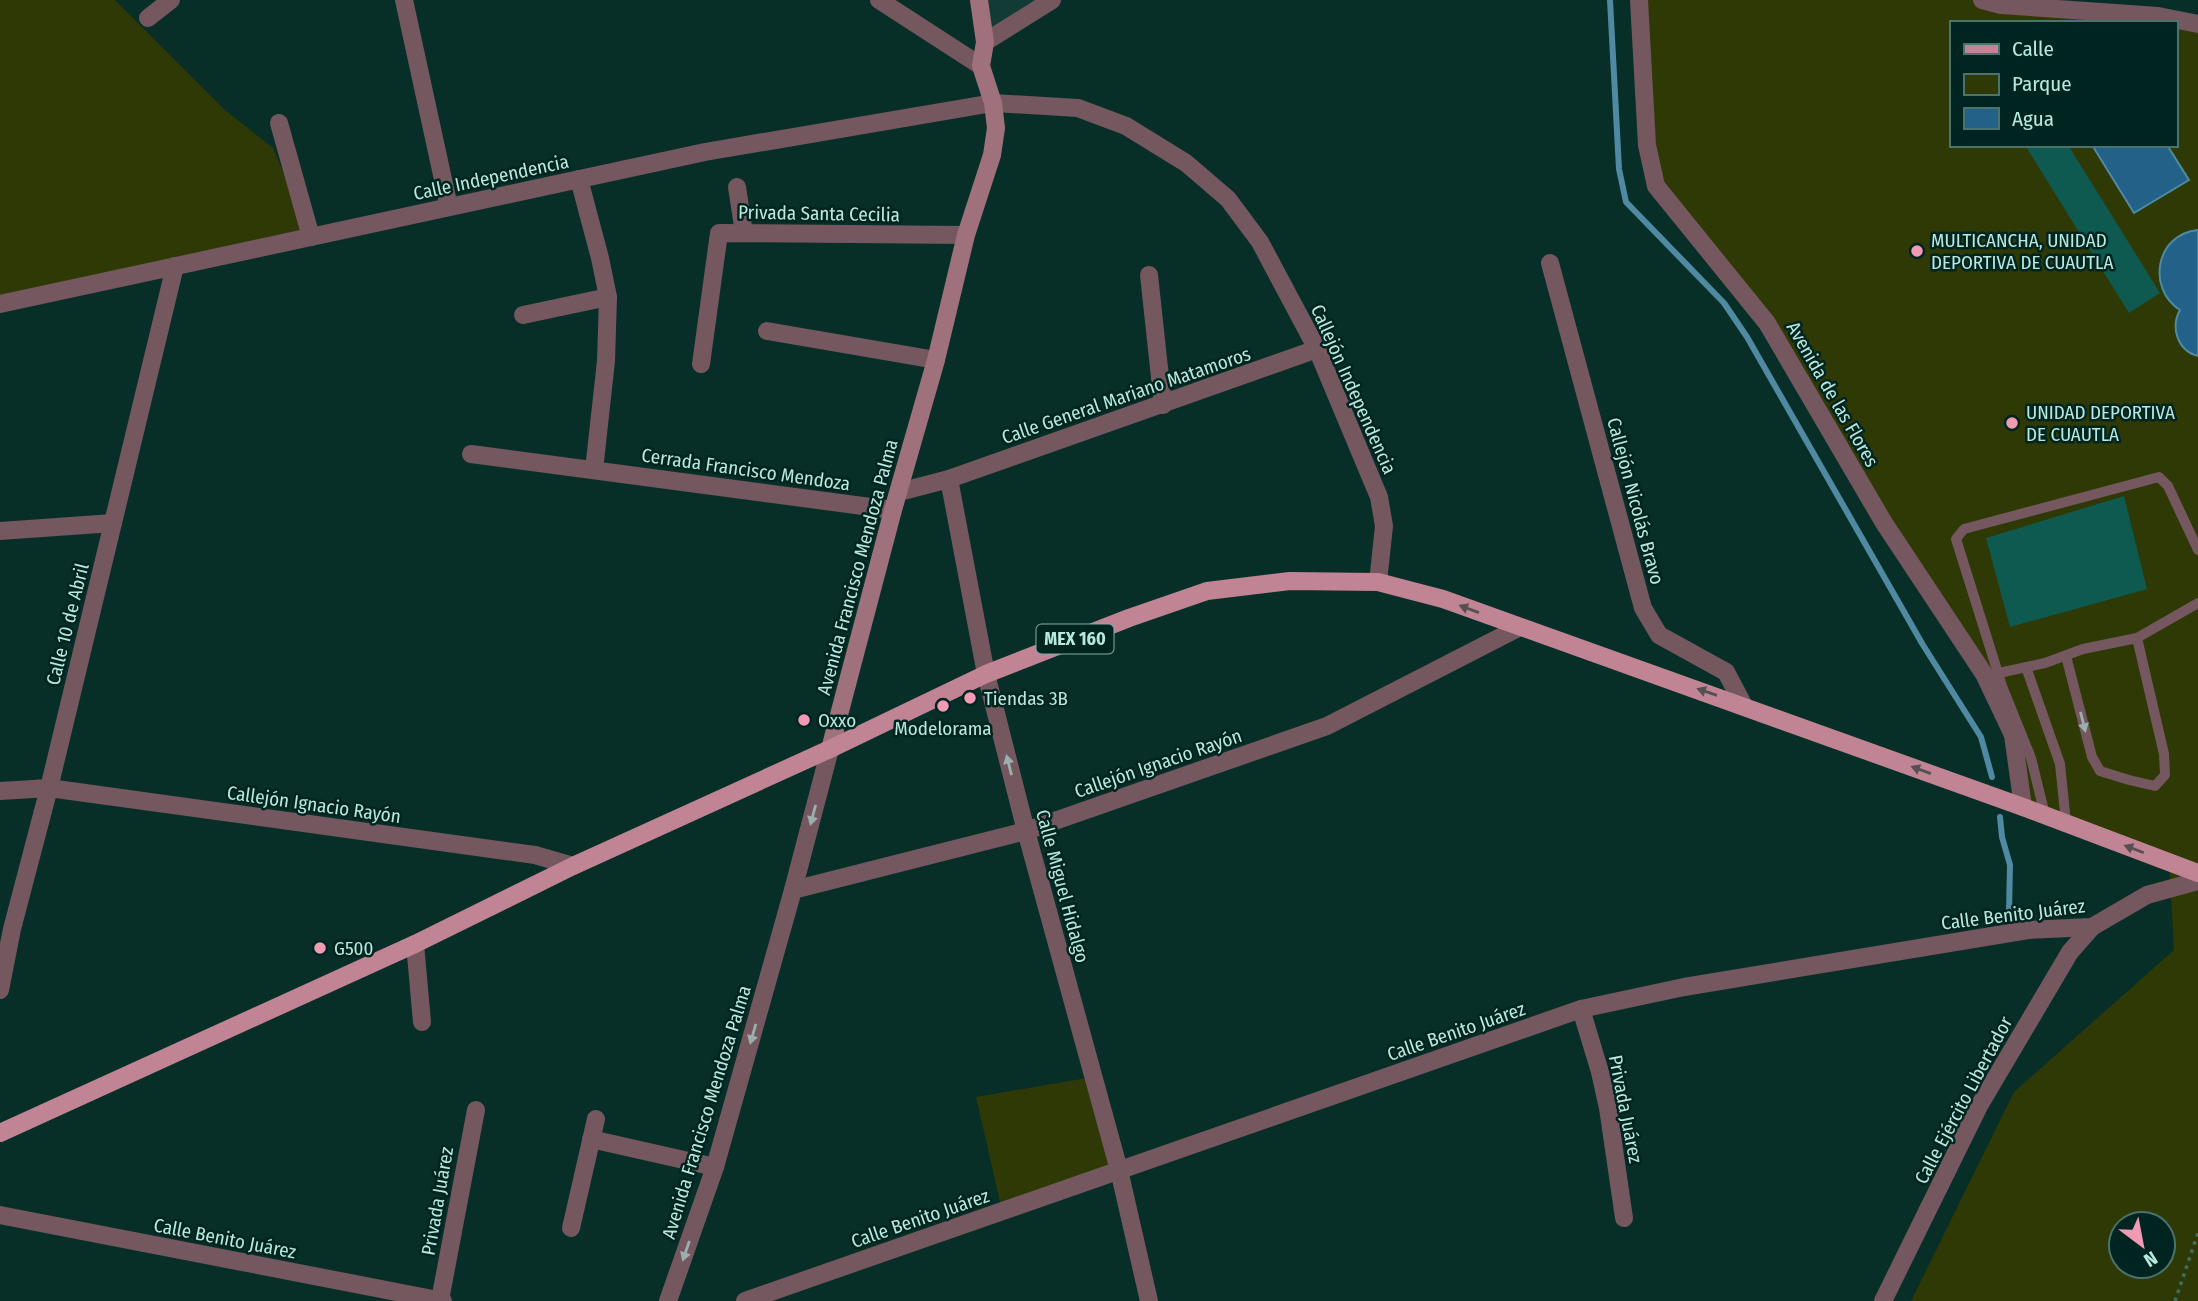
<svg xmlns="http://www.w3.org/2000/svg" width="2198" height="1301" viewBox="0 0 2198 1301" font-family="'Fira Sans Condensed',sans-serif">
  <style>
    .built { fill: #113b34 }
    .green { fill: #2f3906; fill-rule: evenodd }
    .water { fill: #236188; stroke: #4f8aa2; stroke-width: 2 }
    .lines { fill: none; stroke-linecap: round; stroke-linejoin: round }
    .stream { stroke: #4f8aa2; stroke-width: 6 }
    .building { fill: #0e5a50 }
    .path { stroke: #416b63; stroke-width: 3.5; stroke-dasharray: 3.5 5; stroke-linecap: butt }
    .lane { stroke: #74575f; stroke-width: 10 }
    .street { stroke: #74575f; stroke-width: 18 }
    .secondary { stroke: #9f717d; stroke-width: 18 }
    .primary { stroke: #c08495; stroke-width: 18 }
    .oneway { fill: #564f54 }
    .oneway2 { fill: #9cafac }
    .poi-dot { fill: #f19ab3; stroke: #00241f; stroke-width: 2.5 }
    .labels { text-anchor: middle; stroke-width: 5; stroke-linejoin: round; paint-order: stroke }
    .shield { fill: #00241f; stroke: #80aea5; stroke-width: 2 }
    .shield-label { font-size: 18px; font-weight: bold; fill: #b7e9df }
    .street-label { font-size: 19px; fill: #b7e9df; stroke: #00241f }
    .poi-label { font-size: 19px; fill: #b7e9df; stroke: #00241f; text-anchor: start }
  </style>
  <rect width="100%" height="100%" fill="#082e28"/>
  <path class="built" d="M978 0H1052L985 42Z"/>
  <g class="green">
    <path d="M0 0H115L226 111 273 148 311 237 0 304Z"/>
    <path d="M1639 0H1982L2198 24V1301H1911L2014 1092 2174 950 2169 862 2023 807 2013 735 1767 323 1656 186ZM1951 23H2175V145H1951ZM2121 1224H2163V1266H2121Z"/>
    <path d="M1093 1077 1119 1170 1002 1211 976 1097Z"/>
  </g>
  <g class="water">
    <path d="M2092 145H2167L2189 180 2134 213Z"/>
    <path d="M2198 230V356C2178 351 2170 328 2180 310 2146 288 2156 234 2198 230Z"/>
  </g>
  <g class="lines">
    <g class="stream">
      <path d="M1610 0 1619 169 1626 202 1724 303 1747 337 1923 645 1981 737 1992 777"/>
      <path d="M2000 817 2002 837 2010 865 2009 912"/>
    </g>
  </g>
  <g class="building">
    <path d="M2025 145H2068L2160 293 2129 313Z"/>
    <path d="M2124 496 2147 589 2010 627 1986 538Z"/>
  </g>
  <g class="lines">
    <path class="path" d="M2175 1301 2198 1233"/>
    <g class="lane">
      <path d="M2066 656 2092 757 2100 771 2129 780 2155 786 2165 775 2164 754 2137 638"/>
      <path d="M2026 667 2060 764 2066 822"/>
      <path d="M1999 673 2045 663 2083 649 2137 638 2198 603"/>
      <path d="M2045 815 2031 758 2002 686 1956 539 1964 529 2159 477 2168 486 2198 550"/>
    </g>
    <g class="street">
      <path d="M404 0 449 207"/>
      <path d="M879 0 981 66"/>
      <path d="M1639 0 1647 145 1656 186 1767 323 1884 523 1984 674 2013 735 2023 807"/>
      <path d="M1982 0 2001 5 2158 16 2198 24"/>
      <path d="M148 18 171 0"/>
      <path d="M985 42 1052 0"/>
      <path d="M279 123 311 237"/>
      <path d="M579 179 600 258 608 297 606 361 594 470"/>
      <path d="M737 187 744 233"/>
      <path d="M1550 263 1643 608 1659 635 1726 672 1744 706"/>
      <path d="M1149 275 1163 405"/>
      <path d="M0 304 705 152 993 103 1078 108 1126 126 1186 163 1228 199 1260 242 1317 349 1379 497 1384 526 1378 582"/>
      <path d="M523 315 608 297"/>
      <path d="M767 331 936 360"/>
      <path d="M701 364 719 233 966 235"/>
      <path d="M471 454 893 510"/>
      <path d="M949 479 986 674 1026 831 1119 1170 1149 1301"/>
      <path d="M899 492 949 479 1317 349"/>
      <path d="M0 531 113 523"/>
      <path d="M0 791 49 788 535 855 573 866"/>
      <path d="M793 890 1026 831 1327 726 1520 627"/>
      <path d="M415 944 422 1022"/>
      <path d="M0 990 12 929 49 788 175 266"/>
      <path d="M1581 1009 1600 1072 1608 1108 1624 1218"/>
      <path d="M591 1139 715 1167"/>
      <path d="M0 1215 443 1301"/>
      <path d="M571 1228 596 1119"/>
      <path d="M440 1300 476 1110"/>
      <path d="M668 1301 715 1167 793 890 830 749"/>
      <path d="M745 1301 1581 1009 1684 987 2028 930 2092 927 2147 895 2198 881"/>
      <path d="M1883 1301 1979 1106 2070 952 2092 927"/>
    </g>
    <path class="secondary" d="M830 749 893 510 936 360 966 235 992 155 996 128 993 103 981 66 985 42 979 0"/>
    <path class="primary" d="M0 1133 415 944 573 866 830 749 986 674 1129 618 1207 591 1290 581 1378 582 1443 599 2023 807 2198 873"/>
  </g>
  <defs><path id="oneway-solid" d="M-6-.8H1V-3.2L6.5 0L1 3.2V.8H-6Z" transform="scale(1.75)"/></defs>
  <g class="oneway">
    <use href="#oneway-solid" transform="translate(1469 609) rotate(-160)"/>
    <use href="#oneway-solid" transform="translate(1707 692) rotate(-161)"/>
    <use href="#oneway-solid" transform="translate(1921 770) rotate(-160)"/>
    <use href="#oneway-solid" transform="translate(2134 849) rotate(-159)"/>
  </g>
  <g class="oneway2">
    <use href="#oneway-solid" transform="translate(2083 722) rotate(76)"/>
    <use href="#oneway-solid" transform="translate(1009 765) rotate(-104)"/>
    <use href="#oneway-solid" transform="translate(813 815) rotate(105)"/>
    <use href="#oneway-solid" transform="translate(753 1034) rotate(106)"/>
    <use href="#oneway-solid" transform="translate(686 1251) rotate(109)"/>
  </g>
  <g class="poi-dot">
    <circle cx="1917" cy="251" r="7"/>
    <circle cx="2012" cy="423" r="7"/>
    <circle cx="970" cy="698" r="7"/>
    <circle cx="943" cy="706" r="7"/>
    <circle cx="804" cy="720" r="7"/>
    <circle cx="320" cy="948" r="7"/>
  </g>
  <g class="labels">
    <rect class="shield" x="1036.5" y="624.5" width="77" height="29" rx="5"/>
    <g class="shield-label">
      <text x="1075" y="645">MEX 160</text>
    </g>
    <g class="street-label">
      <text transform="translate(491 177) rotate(-12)" y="7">Calle Independencia</text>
      <text transform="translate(819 213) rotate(1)" y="7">Privada Santa Cecilia</text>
      <text transform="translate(1354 389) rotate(66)" y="7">Callejón Independencia</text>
      <text transform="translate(1833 394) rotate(60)" y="7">Avenida de las Flores</text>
      <text transform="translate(1126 395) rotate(-19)" y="7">Calle General Mariano Matamoros</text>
      <text transform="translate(746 469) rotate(8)" y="7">Cerrada Francisco Mendoza</text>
      <text transform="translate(1636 501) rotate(75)" y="7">Callejón Nicolás Bravo</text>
      <text transform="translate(857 567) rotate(-75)" y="7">Avenida Francisco Mendoza Palma</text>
      <text transform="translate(67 624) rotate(-76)" y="7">Calle 10 de Abril</text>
      <text transform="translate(1158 763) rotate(-19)" y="7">Callejón Ignacio Rayón</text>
      <text transform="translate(314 804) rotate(8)" y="7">Callejón Ignacio Rayón</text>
      <text transform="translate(1063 886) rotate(75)" y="7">Calle Miguel Hidalgo</text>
      <text transform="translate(2013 914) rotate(-7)" y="7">Calle Benito Juárez</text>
      <text transform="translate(1456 1031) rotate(-19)" y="7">Calle Benito Juárez</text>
      <text transform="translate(1963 1100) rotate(-62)" y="7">Calle Ejército Libertador</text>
      <text transform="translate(1626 1109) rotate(79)" y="7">Privada Juárez</text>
      <text transform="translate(706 1112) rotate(-73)" y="7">Avenida Francisco Mendoza Palma</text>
      <text transform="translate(437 1201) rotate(-80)" y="7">Privada Juárez</text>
      <text transform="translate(920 1218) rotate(-19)" y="7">Calle Benito Juárez</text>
      <text transform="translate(225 1238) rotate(11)" y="7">Calle Benito Juárez</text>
    </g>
    <g class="poi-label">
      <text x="1931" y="247">MULTICANCHA, UNIDAD<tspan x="1931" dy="22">DEPORTIVA DE CUAUTLA</tspan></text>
      <text x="2026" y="419">UNIDAD DEPORTIVA<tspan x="2026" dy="22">DE CUAUTLA</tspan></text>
      <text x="984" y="705">Tiendas 3B</text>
      <text x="818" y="727">Oxxo</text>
      <text x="943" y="735" text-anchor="middle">Modelorama</text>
      <text x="334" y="955">G500</text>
    </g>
  </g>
  <rect x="1950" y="21" width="228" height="126" fill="#00241f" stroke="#49736c" stroke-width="2"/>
  <rect x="1964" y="44" width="35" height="10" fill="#c08495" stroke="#49736c" stroke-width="2"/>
  <text x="2012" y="56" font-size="21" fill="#b7e9df">Calle</text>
  <rect x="1964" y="74" width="35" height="21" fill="#2f3906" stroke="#49736c" stroke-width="2"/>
  <text x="2012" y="91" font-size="21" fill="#b7e9df">Parque</text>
  <rect x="1964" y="108" width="35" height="21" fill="#236188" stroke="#49736c" stroke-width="2"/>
  <text x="2012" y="126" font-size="21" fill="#b7e9df">Agua</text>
  <g transform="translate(2142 1245) rotate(148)"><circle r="33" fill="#00241f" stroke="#49736c" stroke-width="2"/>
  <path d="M0-5L12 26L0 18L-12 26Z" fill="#f19ab3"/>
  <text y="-10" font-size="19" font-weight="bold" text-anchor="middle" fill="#b7e9df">N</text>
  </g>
</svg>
